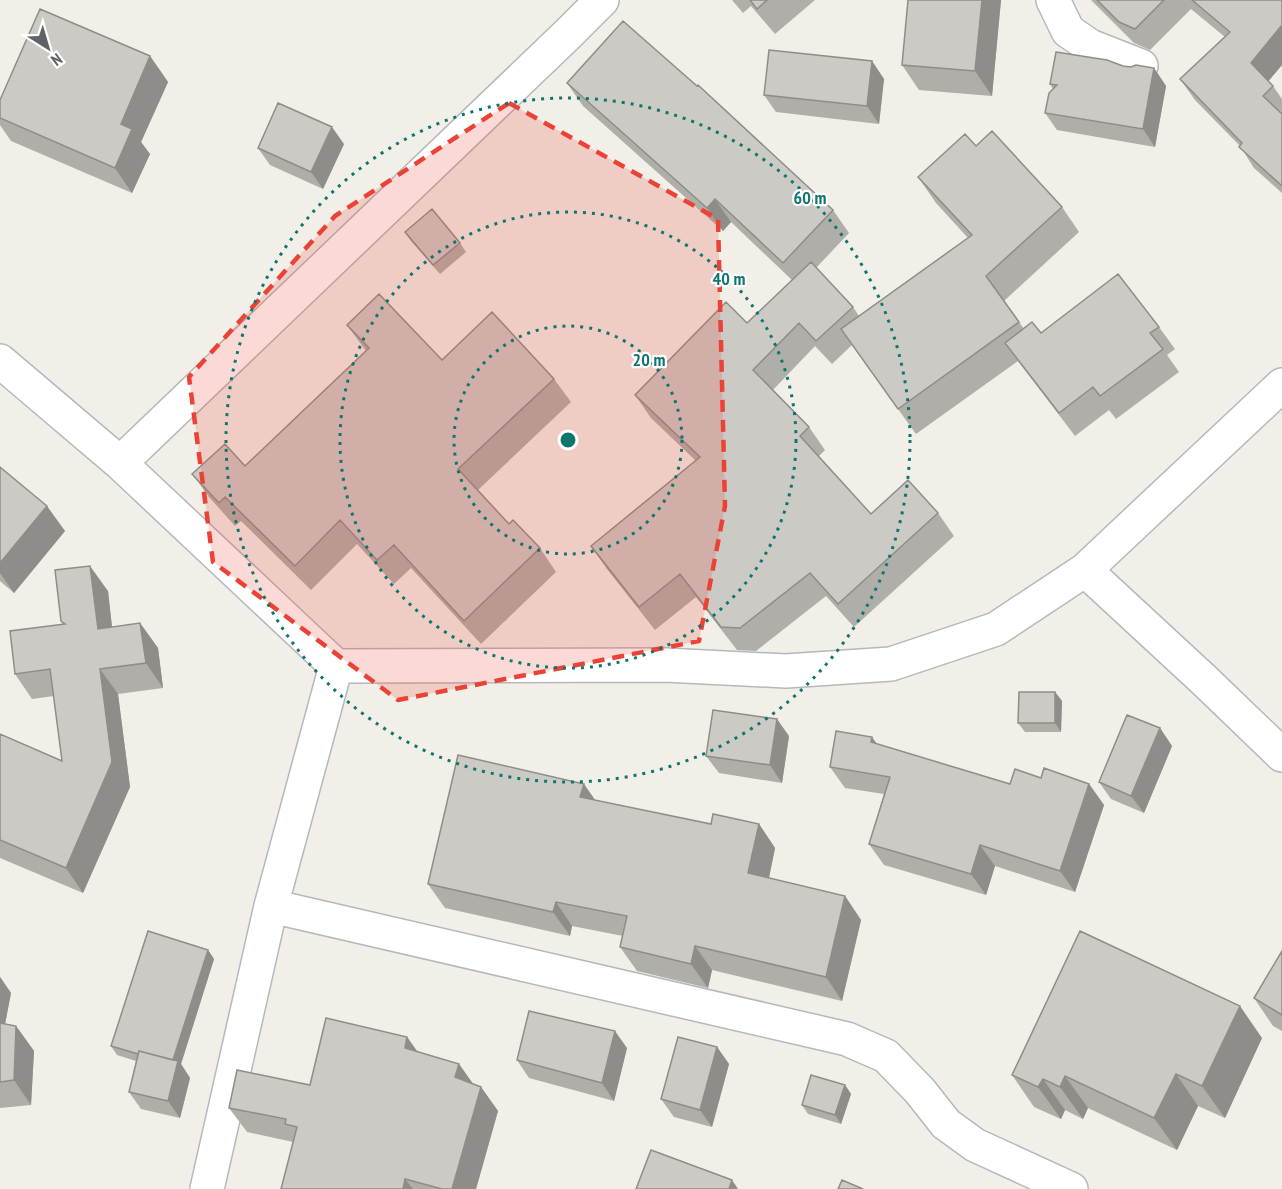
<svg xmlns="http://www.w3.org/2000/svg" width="1282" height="1189" viewBox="0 0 1282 1189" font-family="'PT Sans Narrow',sans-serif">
<rect width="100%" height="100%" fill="#f1efe8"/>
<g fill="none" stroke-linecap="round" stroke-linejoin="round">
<g stroke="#b5b8bc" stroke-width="36">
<path id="minor" d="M602,0L569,33L120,463L336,666L665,665L786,671L891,664L996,629L1085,570L1282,385
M1053,0L1068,31L1090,46L1141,66
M0,361L120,463
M1085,570L1204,680L1282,755
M271,906L847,1039L886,1056L920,1091L946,1124L975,1145L1071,1189
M207,1189L271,906L336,666"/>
</g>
<use href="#minor" stroke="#fff" stroke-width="33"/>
</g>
<path fill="#afaea9" d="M732,0H815L775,34L751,6L743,13Z
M1001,0L992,96L919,90L902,65Z
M1091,0H1282V65L1268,81L1273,86L1282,99V193L1254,168L1240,146L1195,100L1180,79L1225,37L1191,9L1150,50L1134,43Z
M150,56L168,82L141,142L150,154L132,193L11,141L0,125V100Z
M872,61L884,79L879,124L776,112L764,95Z
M1123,66L1154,68L1166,86L1155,147L1057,130L1045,113L1053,89L1050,84Z
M567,83L833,210L849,233L816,268L853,307L859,316L968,238L936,203L918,177L976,146L1062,207L1079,232L1004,301L1024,329L1041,333L1159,327L1175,349L1167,355L1179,372L1116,419L1109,410L1075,436L1018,361L916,434L852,345L832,364L815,346L773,390L809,427L825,450L819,456L871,514L938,513L954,536L854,627L826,596L756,651L737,650L696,597L655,630L607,569L591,546L696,461L651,418L635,395L747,323L792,280L731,222L723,231L583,106Z
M344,144L323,189L270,165L258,148Z
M405,232L460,243L466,252L440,274L411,241Z
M347,325L442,360L554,379L571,402L478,490L509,524L540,548L556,572L481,644L411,568L394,584L357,544L311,590L241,521L235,526L209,497L192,474L245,466L366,351Z
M0,467L65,531L14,593L0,581Z
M108,591L112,627L140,623L158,648L163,688L118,694L130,787L83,893L0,858V734L62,761L54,696L32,699L15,674L63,624L61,621Z
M1055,692L1062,701L1061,732H1025L1018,723Z
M1160,728L1172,746L1144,813L1111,799L1099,782Z
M789,736L782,783L719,773L706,756Z
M877,744L1010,784L1041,778L1089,784L1104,805L1075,892L995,866L986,895L884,865L869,844L884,794L845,788L830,767Z
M595,800L711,824H759L775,848L769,878L845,896L861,920L842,1001L712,970L708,988L637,971L620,947L623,936L572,926L570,936L445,908L428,884Z
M208,950L214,959L181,1064L190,1078L180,1118L141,1109L129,1092L136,1061L117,1055L111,1046Z
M1282,951V1031L1273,1026L1254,998Z
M0,977L11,993L5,1024L16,1026L34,1051L31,1105L0,1108Z
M407,1037L417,1052L459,1064L473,1084L481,1087L498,1111L476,1189H281L293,1142L247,1132L229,1108L310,1085Z
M1262,1038L1225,1118L1198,1106L1177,1150L1088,1108L1083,1119L1065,1110L1061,1119L1034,1107L1012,1075Z
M717,1047L729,1064L712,1127L674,1117L661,1099Z
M627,1048L614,1101L529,1078L517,1060Z
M845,1085L851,1094L841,1124L808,1114L802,1105Z"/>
<path fill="#8f8d8a" d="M982,0H1001L992,96L975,71Z
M1282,25V65L1266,84L1251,63Z
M150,56L168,82L141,142L150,154L132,193L115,168L121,124Z
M872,61L884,79L879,124L867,106Z
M1154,68L1166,86L1155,147L1143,129Z
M332,127L344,144L323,189L311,172Z
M715,199L731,222L723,231L707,208Z
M47,506L65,531L14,593L0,573V563Z
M90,566L108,591L115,654L98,629Z
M140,623L158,648L163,688L146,663Z
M100,669L118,694L130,787L83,893L66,868Z
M1055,692L1062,701L1061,732L1055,723Z
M777,719L789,736L782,783L770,765Z
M1160,728L1172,746L1144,813L1131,796Z
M872,737L887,758L871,742Z
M584,784L600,807L580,797Z
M1089,784L1104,805L1075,892L1060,871Z
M759,824L775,848L765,897L748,873Z
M980,845L995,866L986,895L971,874Z
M845,896L861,920L842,1001L826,977Z
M556,902L572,926L570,936L553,912Z
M695,946L712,970L708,988L691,964Z
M208,950L214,959L181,1064L190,1078L180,1118L168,1101L171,1065Z
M0,977L11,993L1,1045L0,1044Z
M1240,1006L1262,1038L1225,1118L1202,1086Z
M16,1026L34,1051L31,1105L14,1080Z
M615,1031L627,1048L614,1101L602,1083Z
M407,1037L425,1062L405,1048Z
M717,1047L729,1064L712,1127L700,1110Z
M459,1064L476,1088L455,1077Z
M1176,1074L1198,1106L1177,1150L1154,1118Z
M1065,1076L1088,1108L1083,1119L1060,1087Z
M1043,1079L1065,1110L1061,1119L1038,1087Z
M845,1085L851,1094L841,1124L835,1115Z
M481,1087L498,1111L476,1189H452Z
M405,1179L413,1189H403Z
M732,1180L738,1189H729Z"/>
<path fill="#cccac5" stroke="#8f8d8a" stroke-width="1.5" d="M750,0H767L757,9Z
M908,0H982L975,71L902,65Z
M1097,0H1164L1135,29L1119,22Z
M1192,0H1282V25L1251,63L1273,86L1263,96L1282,114V186L1239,147L1242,143L1180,79L1230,32Z
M40,9L150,56L121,124L132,129L115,168L0,118V100Z
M623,21L697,86L698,85L833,210L783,263L715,199L707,208L567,83Z
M769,50L872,61L867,106L764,95Z
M1056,52L1107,60L1123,66L1131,67L1136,65L1154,68L1143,129L1045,113L1049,93L1057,85L1050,84Z
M278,103L332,127L311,172L258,148Z
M992,131L1062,207L986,276L1019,322L898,409L841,329L972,235L918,177L965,134L976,146Z
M432,209L460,243L433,265L405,232Z
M811,262L853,307L816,341L799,323L753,370L809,427L800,436L871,514L908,480L938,513L838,604L810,573L740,628L721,627L680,574L639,607L591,546L700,457L635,395L726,302L747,323Z
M1118,274L1159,327L1150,333L1163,349L1100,396L1093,387L1059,413L1005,343L1032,322L1041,333Z
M379,294L442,360L492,312L554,379L458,469L509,524L513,520L540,548L464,621L394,545L377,560L340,520L295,566L225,497L219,503L192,474L225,444L245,466L369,348L347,325Z
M0,467L47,506L0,563Z
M90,566L98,629L140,623L146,663L100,669L112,762L66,868L0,840V734L62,761L50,669L15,674L10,631L65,624L61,621L55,570Z
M1019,692H1055V723H1018Z
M713,710L777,719L770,765L706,756Z
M1127,715L1160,728L1131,796L1099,782Z
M836,731L872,737L871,742L1010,784L1015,769L1041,778L1044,768L1089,784L1060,871L980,845L971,874L869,844L890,777L830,767Z
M458,755L584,784L580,797L711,824L713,814L759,824L748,873L845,896L826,977L695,946L691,964L620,947L627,916L556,902L553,912L428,884Z
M148,931L208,950L173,1060L139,1051L138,1054L111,1046Z
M1080,931L1240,1006L1202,1086L1176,1074L1154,1118L1065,1076L1060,1087L1043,1079L1038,1087L1012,1075Z
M1282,951V1015L1254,998Z
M529,1011L615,1031L602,1083L517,1060Z
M326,1018L407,1037L405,1048L459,1064L455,1077L481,1087L452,1189H442L405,1179L403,1189H281L297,1127L285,1124L286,1119L229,1108L237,1070L310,1085Z
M0,1023L16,1026L14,1080L0,1082Z
M678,1037L717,1047L700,1110L661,1099Z
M139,1051L178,1061L168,1101L129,1092Z
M811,1075L845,1085L835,1115L802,1105Z
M651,1150L732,1180L729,1189H636Z
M842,1180L863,1189H838Z"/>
<path fill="#ea4335" fill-opacity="0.2" stroke="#ea4335" stroke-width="4.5" stroke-dasharray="12 8" stroke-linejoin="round" d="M509,103L718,219L725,506L699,641L398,700L213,562L189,377L335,216Z"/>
<g fill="none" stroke="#0f766e" stroke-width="3" stroke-dasharray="3 6">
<circle cx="568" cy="440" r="114"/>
<circle cx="568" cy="440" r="228"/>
<circle cx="568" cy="440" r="342"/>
</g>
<circle cx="568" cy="440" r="9" fill="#0f766e" stroke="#fff" stroke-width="3"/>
<g font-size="18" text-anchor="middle" font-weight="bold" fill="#0f766e" stroke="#fff" stroke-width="4.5" stroke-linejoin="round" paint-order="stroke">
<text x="810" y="204">60 m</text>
<text x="729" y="285">40 m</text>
<text x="649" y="366">20 m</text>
</g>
<g transform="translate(48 48) rotate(143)" stroke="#ffffff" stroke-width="4.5" paint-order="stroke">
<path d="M0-4.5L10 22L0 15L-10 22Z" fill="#5f6368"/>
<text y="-9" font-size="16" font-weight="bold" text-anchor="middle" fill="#5f6368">N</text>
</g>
</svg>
